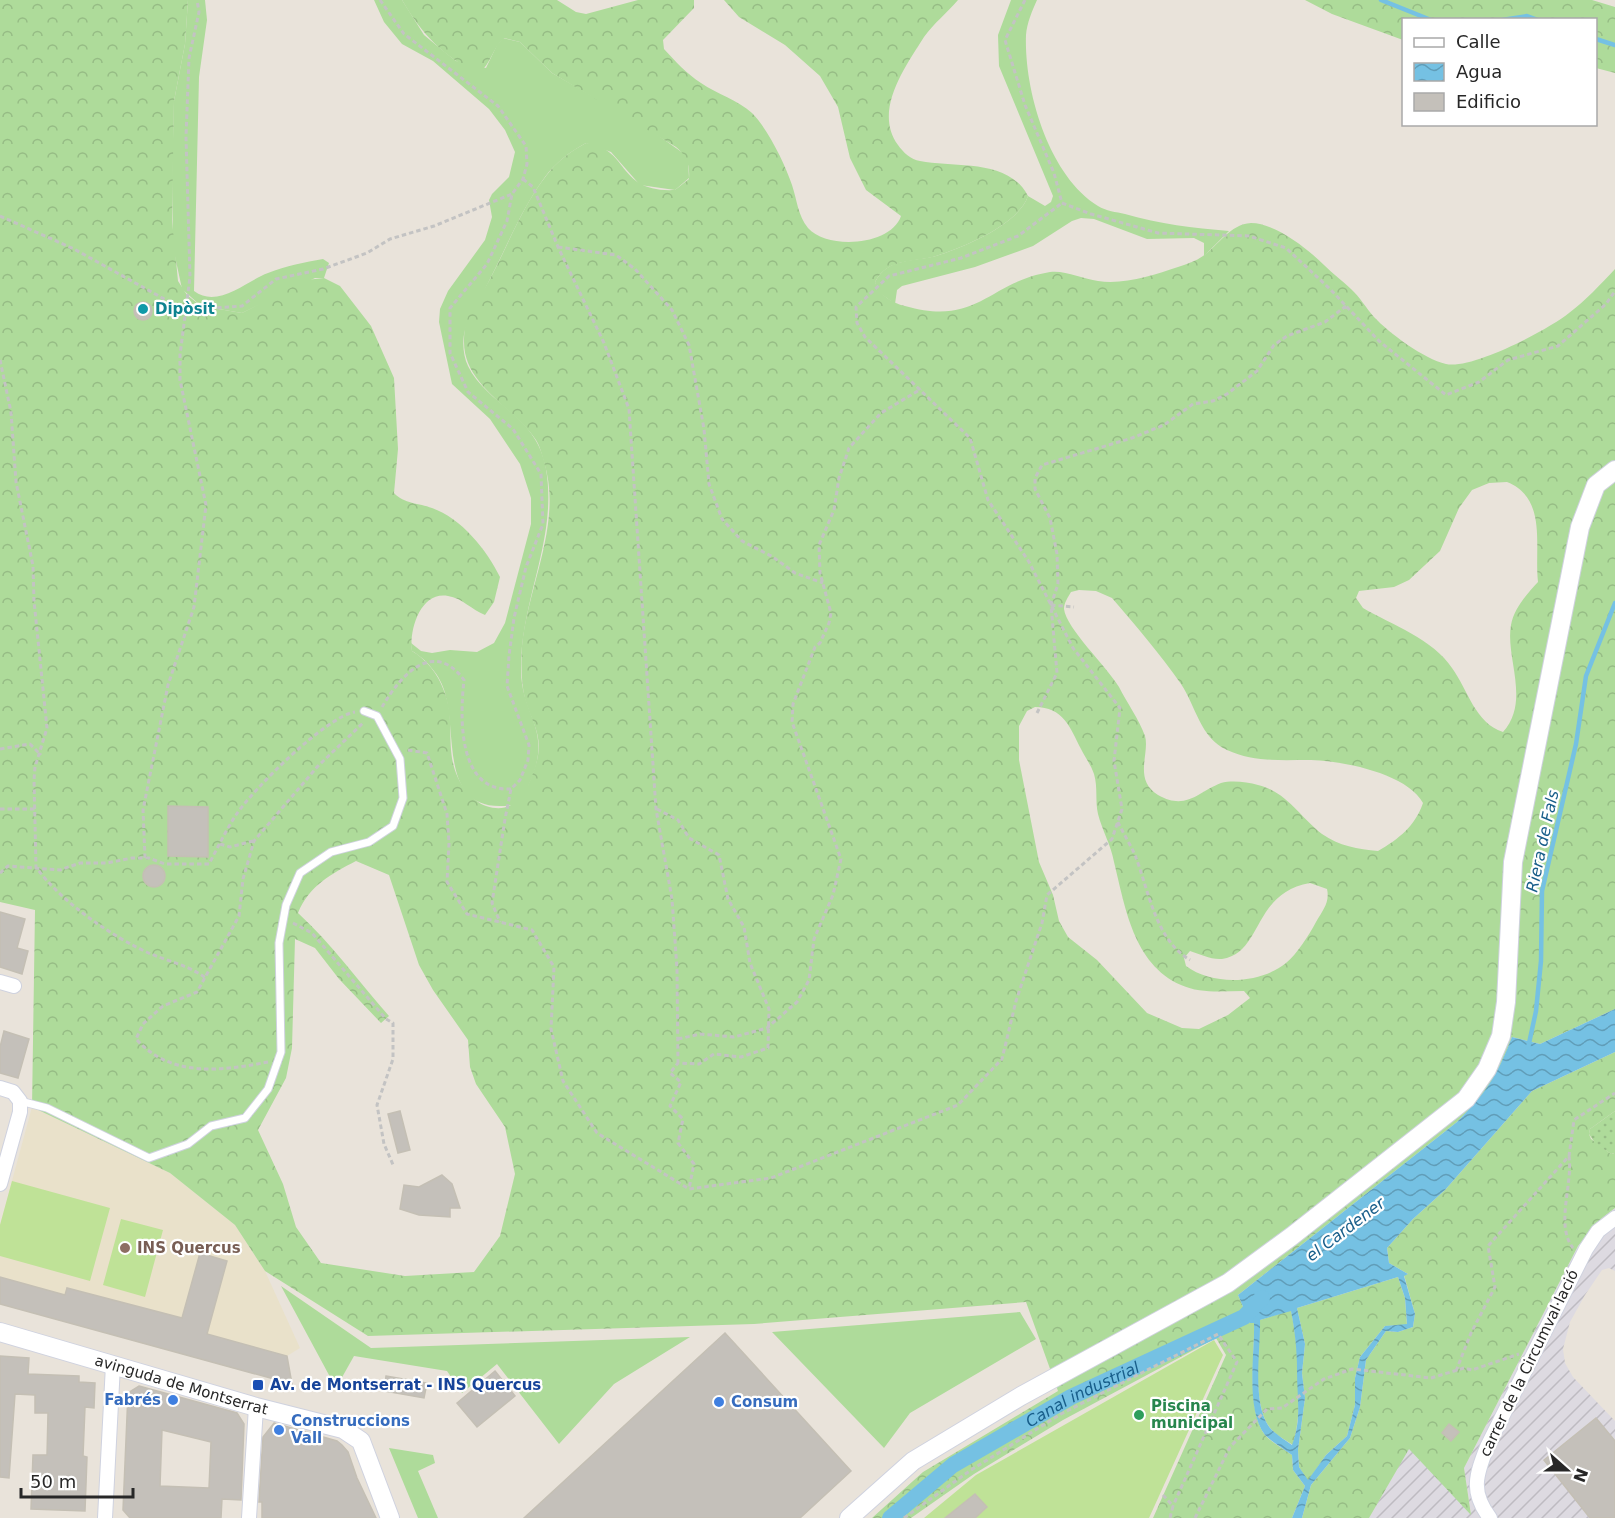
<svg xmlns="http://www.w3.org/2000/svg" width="1615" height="1518" viewBox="0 0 1615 1518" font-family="'DejaVu Sans',sans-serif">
<defs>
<pattern id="industrial-furrows" width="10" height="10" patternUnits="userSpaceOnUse" patternTransform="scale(1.5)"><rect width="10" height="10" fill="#dddae1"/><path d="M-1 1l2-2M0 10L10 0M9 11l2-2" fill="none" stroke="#bebbc1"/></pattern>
<pattern id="forest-crowns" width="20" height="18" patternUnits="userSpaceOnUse" patternTransform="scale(1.5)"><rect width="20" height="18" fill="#aedb9a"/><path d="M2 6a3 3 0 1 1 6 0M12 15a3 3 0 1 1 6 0" fill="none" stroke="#96bc85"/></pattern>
<pattern id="garden-dots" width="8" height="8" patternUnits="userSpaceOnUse" patternTransform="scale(1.5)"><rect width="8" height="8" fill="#aedb9a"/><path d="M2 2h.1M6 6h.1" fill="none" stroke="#96bc85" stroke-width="1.8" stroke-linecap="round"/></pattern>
<pattern id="water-waves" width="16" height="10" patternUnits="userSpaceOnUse" patternTransform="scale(1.5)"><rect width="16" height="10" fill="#75c1e3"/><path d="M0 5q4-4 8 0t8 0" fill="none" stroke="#609db8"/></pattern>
</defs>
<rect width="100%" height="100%" fill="#e9e3da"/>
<path fill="url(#industrial-furrows)" d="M1615,1208V1271L1609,1268L1602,1270L1585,1295L1570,1322L1563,1349L1565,1363L1573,1377L1615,1421V1518H1369L1409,1448L1471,1514L1464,1468L1578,1246L1602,1218Z"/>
<path fill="#e9e1ca" d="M32,1107L170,1173L235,1225L265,1271L300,1348L287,1356L292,1384L0,1304V1225Z"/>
<path fill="#aedb9a" d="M188,0H205L207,20L199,77L194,291C218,309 246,281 268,273C286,266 305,262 323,259L329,263L324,278H315L242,313L201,306L182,289L173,247L172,177L174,101L185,44Z
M374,0H402L424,35L436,45L456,61L486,68L497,45L503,38L520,42L552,73L646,127L683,153L688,160L689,178L675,190L640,185L611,152L586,143C571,151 555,163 545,177C522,208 508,244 491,277C482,296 471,310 465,330C462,341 463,356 468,366C487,405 537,415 546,469C558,539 520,600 521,671C522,717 552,729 531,780C526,791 523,799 513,805C438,816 458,737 445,693C441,676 426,659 412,651L411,643L421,651L432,653L450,650L477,652L494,643L505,623L531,524V498L520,464L490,419L452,384L439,322L440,309L448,291L485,240L492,217L489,200L492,194L509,177L515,152L505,130L489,109L433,61L402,44L384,22Z
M1011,0H1037C1032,11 1027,23 1026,35C1024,91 1049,176 1098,206C1106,211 1116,212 1125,214C1160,224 1193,228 1229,231L1204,256V243L1194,238L1147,239L1094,219L1081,218L1072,221L1033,246L975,267L902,286L897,290L895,304L877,291L875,282C888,257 914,262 936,256C964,247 1018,225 1028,196L1045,206L1051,202L1053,196L999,66L998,35Z
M281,1286L371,1348L690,1337L614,1384L559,1444L497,1364L462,1393L447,1371L354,1356L336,1388Z
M1020,1312L1036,1339L910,1413L884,1448L772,1332Z
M389,1448L433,1455L435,1463L418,1471L438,1518H418Z"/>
<path fill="url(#forest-crowns)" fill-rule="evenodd" d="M0,0H188L185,44L174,101L172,220L178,281L187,295L201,306L242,313L306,280L324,278L340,286L371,326L394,378L398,449L394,493C404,504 419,503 432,508C461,518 487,550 500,577L494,602L485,615C472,610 462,598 448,596C420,591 409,631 412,651C427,660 438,674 444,691C458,724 440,759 467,792C472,797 479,804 486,806C516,816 528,790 535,767C545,737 533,726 525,699C521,682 521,663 522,646C528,585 563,523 544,462C542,455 540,446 536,440C514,407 464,386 464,342C464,333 465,323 469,314C474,301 485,290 491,277C509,243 522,207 546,176C556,162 571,151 586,143C630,148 616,193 675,190L689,179C690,165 687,156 676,147L552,73L520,42L504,38C492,49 491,64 479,73C444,58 421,33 402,0H557L576,12L586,14L638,0H694V8L663,40L664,49C675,61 687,74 701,83C717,94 738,100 752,113C768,129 785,164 792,185C797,200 798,216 808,228C827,250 891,246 901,216L866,190L850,158L838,107L820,76L785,45L739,17L724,0H958C947,13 934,23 924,37C905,67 873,111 898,145C903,152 911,160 920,161C955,168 1008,158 1028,196C1018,225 964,247 936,256C914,263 888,257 875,282C879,295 892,303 905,306C978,327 988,282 1050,272C1065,270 1083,279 1098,281C1124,285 1154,275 1178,267C1187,264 1196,261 1203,256C1218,246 1230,224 1251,223C1275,223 1308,249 1324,265C1333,274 1343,281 1351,289C1360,297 1366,308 1374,317C1389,333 1424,359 1446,364C1471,370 1548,330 1569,313C1585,301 1601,284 1615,269V1009L1540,1044L1512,1037C1497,1078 1487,1092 1457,1122L1238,1295L1250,1323L1254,1322C1255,1352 1246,1410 1265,1435C1271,1442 1284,1449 1292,1455L1293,1470L1305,1486L1292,1518H1153L1226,1355L1216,1338L1063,1420L974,1474L911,1518H872L923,1472L1058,1391L1026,1302L754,1324L368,1336L265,1271L235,1225L170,1173L32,1107L35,910L0,902ZM1507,482C1548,498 1534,548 1538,582C1527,594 1514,608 1511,625C1505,657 1531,701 1503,732C1475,723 1468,690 1452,668C1433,639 1392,625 1363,608L1356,598L1359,591L1394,587L1409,580L1440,551L1459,508L1472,490L1489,483ZM1079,590L1096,591L1112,598C1136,626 1160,654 1181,684C1196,706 1200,738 1227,750C1253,762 1280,760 1307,760C1340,760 1407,773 1423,803C1415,826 1399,839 1378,851C1358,849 1339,846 1322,834C1300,817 1287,792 1258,785C1247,782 1232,780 1221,783C1198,792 1186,811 1158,795C1133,780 1150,753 1145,736C1139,719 1127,703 1119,687C1107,667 1066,628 1064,609C1064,603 1068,597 1071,592ZM1035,707C1063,707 1070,727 1081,749C1085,757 1091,765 1094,774C1098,787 1095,801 1098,814C1102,830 1111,845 1114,862C1125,906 1133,964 1181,985C1201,994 1223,991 1244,991L1250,998L1228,1015L1199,1029L1182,1028L1147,1013L1097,960L1068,937L1059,921L1053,895L1039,862L1019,760V726L1027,711ZM356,861L389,875L419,965L433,990L468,1040L470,1067L476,1084L505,1127L515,1174L500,1236L474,1272L405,1276L321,1263L296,1227L283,1184L258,1130L286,1078L292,1048L295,939L315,948L339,979L381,1023L389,1016C358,981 332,944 298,913C309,886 331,874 356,861ZM1310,883L1327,889C1330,902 1323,910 1316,922C1309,935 1297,954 1286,963C1260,984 1213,986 1186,966L1184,958L1190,951C1200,954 1211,960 1222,959C1263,953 1252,893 1310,883Z
M1305,0H1592L1615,7V73L1596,68V20H1404L1403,40L1332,14Z
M1615,1052V1111L1590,1129L1589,1134L1591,1139L1611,1154L1615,1153V1208L1602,1218L1578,1246L1464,1468L1471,1515L1409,1449L1369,1518H1302L1311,1485L1350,1438L1360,1407L1366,1360L1386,1331L1398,1332L1413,1327L1415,1314L1404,1275L1408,1274L1389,1263L1387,1248L1413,1219L1445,1190L1532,1091Z
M1398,1277L1405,1298L1407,1325L1385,1326L1360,1357L1355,1378V1405L1347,1436L1326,1455L1308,1481L1299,1467L1298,1450L1305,1398L1302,1373L1305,1344L1297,1308Z
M1291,1310C1299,1352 1304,1404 1293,1445C1287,1441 1279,1437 1273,1431C1251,1411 1259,1348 1260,1320Z"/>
<path fill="url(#garden-dots)" d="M1615,1111V1153L1611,1154L1595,1143L1589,1134L1590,1129Z"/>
<path fill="#bfe297" d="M12,1181L110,1208L90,1281L0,1256V1225Z
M121,1219L163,1230L145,1297L103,1285Z
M1214,1340L1223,1355L1149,1518H924L976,1475Z"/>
<path fill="url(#water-waves)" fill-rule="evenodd" d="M1615,1009V1052L1532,1091L1445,1190L1413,1219L1387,1248L1389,1263L1408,1274L1404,1276L1415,1314L1413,1327L1398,1332L1386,1331L1366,1360L1360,1407L1350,1438L1311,1485L1302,1518H1292L1305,1486L1293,1470L1292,1455C1284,1449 1272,1442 1265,1435C1245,1410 1255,1352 1254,1323H1250L1238,1295L1457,1122C1486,1093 1497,1076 1512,1037L1540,1044ZM1398,1277L1405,1298L1407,1324L1385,1326L1360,1357L1355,1378V1405L1347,1436L1326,1455L1308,1480L1299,1467L1298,1450L1305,1398L1302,1373L1305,1344L1297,1308ZM1291,1311C1295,1332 1297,1350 1297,1371C1297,1399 1302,1418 1292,1445C1286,1441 1279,1436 1273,1431C1250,1409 1261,1350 1260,1320Z"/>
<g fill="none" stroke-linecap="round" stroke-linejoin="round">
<path stroke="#75c1e3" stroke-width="4.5" d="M1381,0L1431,20
M1502,20L1527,16L1538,20
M1596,39L1615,45
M1528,1048L1536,1011L1541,961L1542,891L1576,744L1586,676L1615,603"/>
<path stroke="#75c1e3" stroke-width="16" id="s1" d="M890,1518L953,1465L1071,1397L1244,1317L1262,1298"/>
</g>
<path fill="#c4c0ba" stroke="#c4bfb4" stroke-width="1.5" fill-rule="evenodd" d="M134 311a9 9 0 1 1 18 0a9 9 0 1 1-18 0Z
M168,806L208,807V857L168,856Z
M143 876a11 11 0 1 1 22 0a11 11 0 1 1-22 0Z
M0,912L25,919L17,948L28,951L22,974L0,967Z
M4,1031L29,1039L18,1078L0,1073V1047Z
M400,1111L410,1150L398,1153L388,1114Z
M442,1175L452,1184L460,1208H450V1217L419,1215L400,1209L404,1185L419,1187Z
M200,1253L227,1261L207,1334L287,1356L292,1384L0,1304V1277L65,1295L67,1288L182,1318Z
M725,1333L851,1471L800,1518H524Z
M0,1356L29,1358L28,1374L79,1376V1382L95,1383L94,1408L85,1407L83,1456L87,1457L85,1511L31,1509L33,1455H47L48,1413H35V1395L15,1394L9,1478L0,1477Z
M495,1371L515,1396L477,1427L457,1403Z
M386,1376L427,1383L424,1398L384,1391Z
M139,1386L237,1413L244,1424L241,1500L222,1499L221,1518H130L123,1510L128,1393ZM162,1430L211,1442L209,1488L160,1486Z
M1596,1418L1615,1441V1518H1590L1544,1460Z
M274,1423L337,1441L342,1445L348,1452L357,1478L376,1518H262V1502H259L263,1437Z
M1449,1424L1459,1432L1451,1441L1442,1433Z
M975,1494L987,1507L975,1518H945Z"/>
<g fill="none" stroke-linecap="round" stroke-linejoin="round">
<g stroke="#cfd2df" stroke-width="9">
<path id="lane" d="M20,1101L47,1108L149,1158L188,1144L211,1126L245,1118L268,1089L281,1052L279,943L286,905L300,873L331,852L369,842L393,826L403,798L400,759L377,716L364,711"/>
</g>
<g stroke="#cfd2df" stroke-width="16">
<path id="street" d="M0,982L14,986
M0,1088L13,1092L20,1101V1112L0,1184
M105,1518L113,1365
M249,1518L256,1407
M1490,1518C1470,1492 1476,1475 1487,1447L1586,1249L1598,1231L1615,1218"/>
</g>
<g stroke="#cfd2df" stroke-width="20">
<g id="secondary">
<path id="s2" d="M0,1332L256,1407L343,1429L361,1441L390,1518"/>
<path d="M849,1518L913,1461L1021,1396L1228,1283L1292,1236L1466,1099L1487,1069L1501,1036L1506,1002L1513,862L1580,527L1596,485L1615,470"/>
</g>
</g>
<path stroke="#c3c3c3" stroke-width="3" stroke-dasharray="4.5 3" stroke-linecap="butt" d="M380,0L404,34L498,106L526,146L527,164L523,179L512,194L507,221L487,264L450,308V353L468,392L513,429L541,474L543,524L526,567L514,618L509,656L507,686L529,745L528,760L520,780L511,789L505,819L492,903L500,922
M1025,0L1005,40L1025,105L1054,173L1062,203
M523,179L533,187L558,247L604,343L629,409L656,809L672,899L677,969L678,1063
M1062,203L1091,214L1158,233L1249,236L1286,248L1330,289L1379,341L1446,395L1479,382L1508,360L1558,346L1606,304L1615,291
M0,216L74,249L184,310L242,306L276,279L323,269L367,253L390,239L434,226L512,194
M558,247L616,255L635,269L672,310L689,345L704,429L709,484L722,519L742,541L773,557L795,573L823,583
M0,360L11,412L16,482L33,566L34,601L47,728L35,767L34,780L36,867C60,901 112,937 151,954C173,963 185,964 206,978
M1051,605L1074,607
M382,707C400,676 433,638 464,680C460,716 457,792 511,789
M1037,713L1057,673L1051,605L1058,584L1057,554L1050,518L1035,489V478L1042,465L1132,438L1164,425L1193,404L1213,401L1227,394L1257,371L1274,345L1287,336L1325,322L1346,306
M0,749L30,744L41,755
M408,750L427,753L447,814L449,843L447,882L467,914L532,930L554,967L551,1029L563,1081L597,1133L689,1189L771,1178L958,1105L1002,1059L1016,1001L1042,923L1047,895L1112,839L1122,809L1114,761L1120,708L1073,648L1029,562L988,500L970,438L865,337L857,323L856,307L889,276L961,258L1018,236L1062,203
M0,809H36
M657,809L678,820L689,838L719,855L728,899L744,927L750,963L769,1009L768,1048L741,1057L714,1054L699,1064L678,1063L670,1073L681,1082L670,1106L683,1119L678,1143L694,1164L689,1189
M1118,822C1123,833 1130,844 1135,855C1149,891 1155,939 1190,960
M220,844L230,847L253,841
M145,858L143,810L168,685L194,607L206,505L180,380V355L190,277L186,137L189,58L199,12L197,0
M0,873L8,866L60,870L80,863H107L132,858H149L165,864H209C218,847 226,830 236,815C253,789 327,716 355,712
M293,923L312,933L386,1019L393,1023V1059L377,1105L384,1144L394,1167
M678,1039L700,1034L734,1037L767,1028L797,1002L809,980L814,939L833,895L841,859L792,722L793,704L815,647L820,643L829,623L831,613L820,573L819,545L834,510L839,478L849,448L881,413L921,389
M268,1062C221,1071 171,1078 136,1039L143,1024L163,1006L197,992L239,916L243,879L254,841L318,766L364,722
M1569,1156C1573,1185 1555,1225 1573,1248
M1456,1371L1471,1333L1495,1287L1488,1246L1569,1156L1574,1120L1615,1093
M1163,1495L1173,1506L1170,1518
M904,1518L971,1470L1061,1414L1218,1334L1237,1362L1173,1506
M1195,1518L1230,1447L1267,1409L1282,1408L1324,1379L1352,1369L1431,1378L1464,1368L1472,1370L1519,1354"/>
<use href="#lane" stroke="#fff" stroke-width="7"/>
<use href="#street" stroke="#fff" stroke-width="14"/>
<use href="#secondary" stroke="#fff" stroke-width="18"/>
</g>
<circle fill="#0f9aa8" stroke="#fff" stroke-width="2" cx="143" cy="309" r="6"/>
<circle fill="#8d6e63" stroke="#fff" stroke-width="2" cx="125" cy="1248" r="6"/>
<rect fill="#1a4fb4" stroke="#fff" stroke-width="2" x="252" y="1379" width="12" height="12" rx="3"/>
<g fill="#3f7fe0" stroke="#fff" stroke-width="2">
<circle cx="173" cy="1400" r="6"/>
<circle cx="719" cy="1402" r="6"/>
<circle cx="279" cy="1430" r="6"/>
</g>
<circle fill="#2e9e5b" stroke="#fff" stroke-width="2" cx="1139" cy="1415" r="6"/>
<g text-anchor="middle" stroke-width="4.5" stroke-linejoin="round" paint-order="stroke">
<g font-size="15" font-weight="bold" fill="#0d838f" stroke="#fff" text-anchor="start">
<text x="155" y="314">Dipòsit</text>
</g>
<g font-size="15" font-weight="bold" fill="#785e54" stroke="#fff" text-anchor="start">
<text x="137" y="1253">INS Quercus</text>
</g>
<g font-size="15" fill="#272727" stroke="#fff">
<text transform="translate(1529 1363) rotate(-64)" y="5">carrer de la Circumval·lació</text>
<text dy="5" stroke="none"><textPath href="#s2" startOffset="189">avinguda de Montserrat</textPath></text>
</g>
<g font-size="15" font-weight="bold" fill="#164399" stroke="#fff" text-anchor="start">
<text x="270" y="1390">Av. de Montserrat - INS Quercus</text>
</g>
<g font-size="15" font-weight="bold" fill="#366cbe" stroke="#fff" text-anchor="start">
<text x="161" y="1405" text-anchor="end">Fabrés</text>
<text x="731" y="1407">Consum</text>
<text x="291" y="1426">Construccions<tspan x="291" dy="17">Vall</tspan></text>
</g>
<g font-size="15" font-weight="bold" fill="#27864d" stroke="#fff" text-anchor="start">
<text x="1151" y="1411">Piscina<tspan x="1151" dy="17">municipal</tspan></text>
</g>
<g font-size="16" font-style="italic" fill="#185e8a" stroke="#fff">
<text transform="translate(1542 841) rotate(-78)" y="6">Riera de Fals</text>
<text transform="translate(1345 1229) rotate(-37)" y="6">el Cardener</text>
<text dy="6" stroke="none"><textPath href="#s1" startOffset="230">Canal industrial</textPath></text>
</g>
</g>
<rect x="1402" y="18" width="195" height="108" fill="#ffffff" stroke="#a9a9a9" stroke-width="1.5"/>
<rect x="1414" y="38" width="30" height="9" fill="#ffffff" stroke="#a9a9a9" stroke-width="1.5"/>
<text x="1456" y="48" font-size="18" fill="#272727">Calle</text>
<rect x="1414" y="63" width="30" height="18" fill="url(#water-waves)" stroke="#a9a9a9" stroke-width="1.5"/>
<text x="1456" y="78" font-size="18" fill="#272727">Agua</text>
<rect x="1414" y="93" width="30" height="18" fill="#c4c0ba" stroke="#a9a9a9" stroke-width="1.5"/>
<text x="1456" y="108" font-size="18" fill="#272727">Edificio</text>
<g transform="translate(1567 1470) rotate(111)" stroke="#ffffff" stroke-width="4.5" paint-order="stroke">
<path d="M0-4.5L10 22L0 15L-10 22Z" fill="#272727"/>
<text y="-9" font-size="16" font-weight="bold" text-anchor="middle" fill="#272727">N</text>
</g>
<path d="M21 1488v9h112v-9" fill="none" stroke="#272727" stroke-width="3"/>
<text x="30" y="1488" font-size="18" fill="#272727" stroke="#ffffff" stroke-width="4.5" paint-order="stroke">50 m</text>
</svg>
